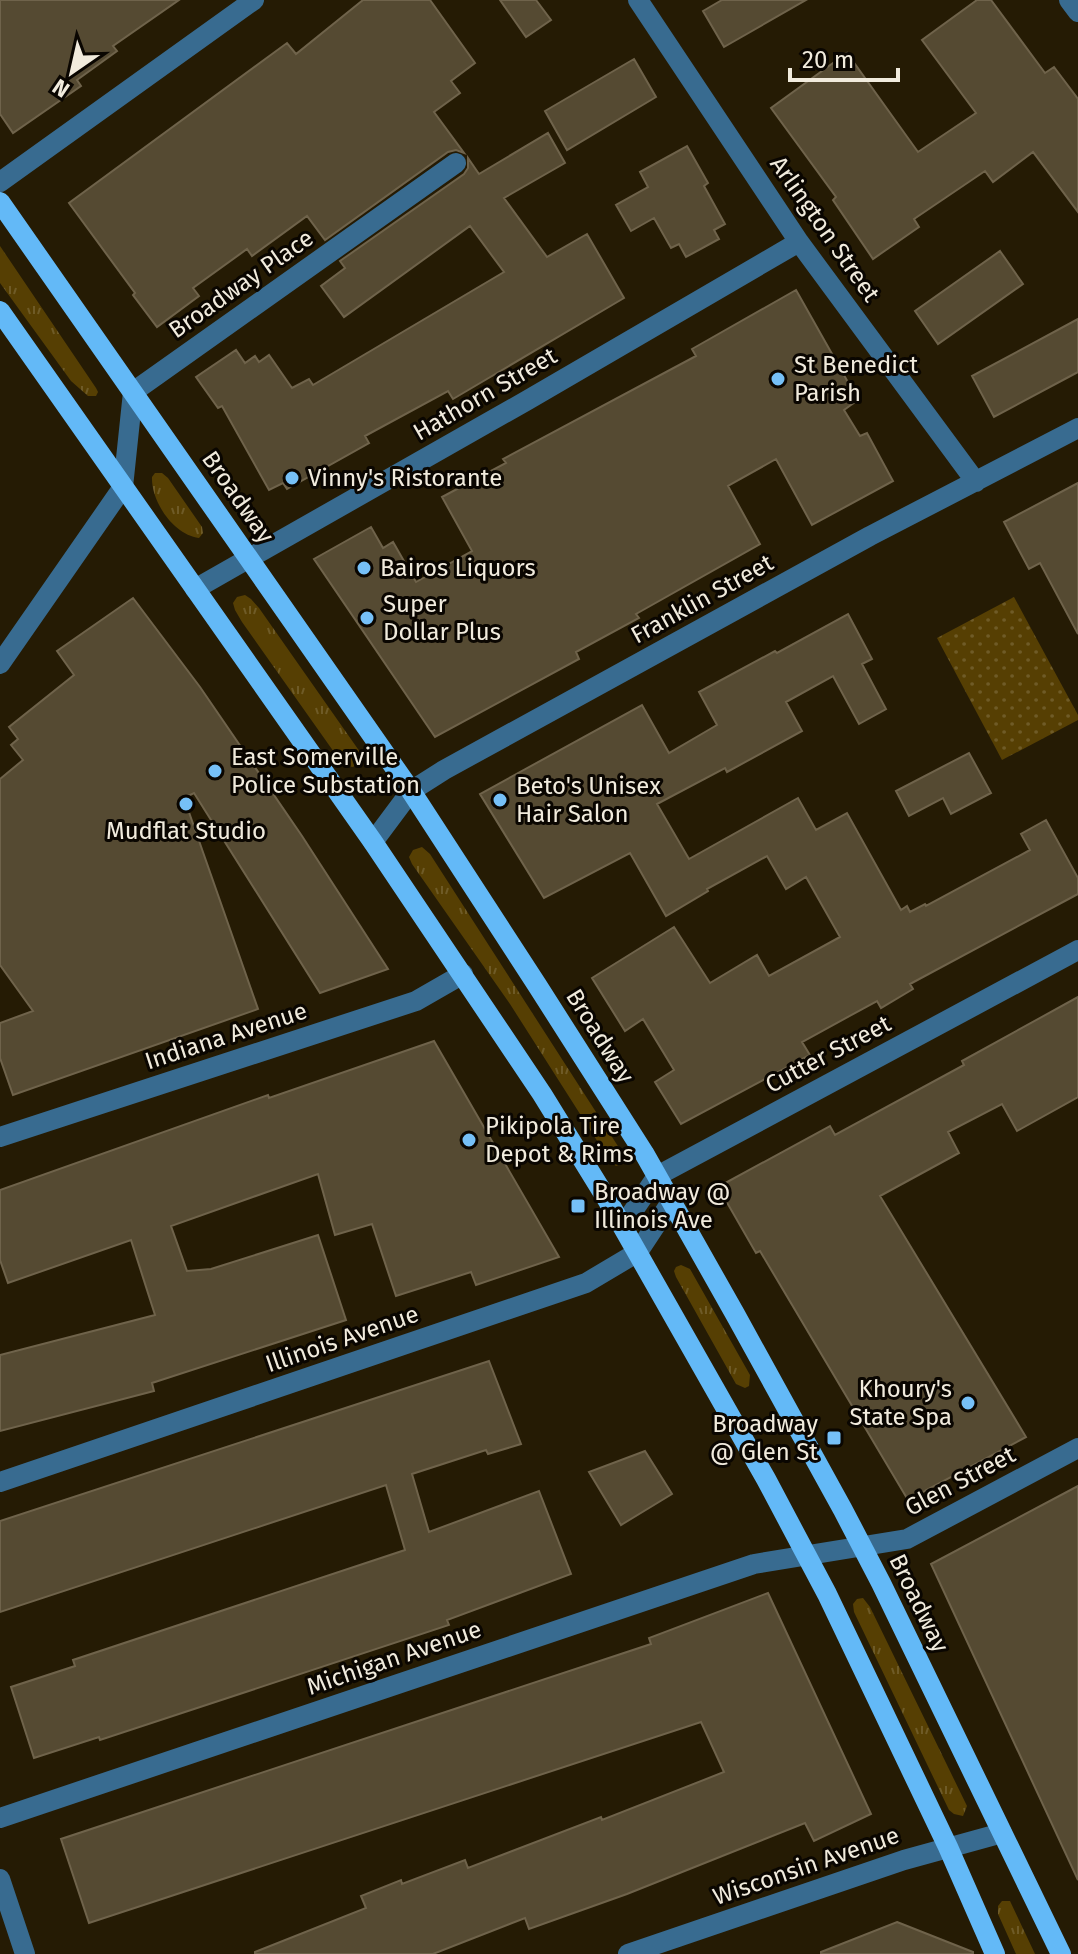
<svg xmlns="http://www.w3.org/2000/svg" width="1078" height="1954" viewBox="0 0 1078 1954" font-family="'Fira Sans',sans-serif">
<defs>
<pattern id="grass-tufts" width="24" height="20" patternUnits="userSpaceOnUse" patternTransform="scale(2)"><rect width="24" height="20" fill="#563f03"/><path d="M3 7l-1-3M5 7V3M7 7l1-3M15 17l-1-3M17 17v-4M19 17l1-3" fill="none" stroke="#6f5b27"/></pattern>
<pattern id="park-dots" width="8" height="8" patternUnits="userSpaceOnUse" patternTransform="scale(2)"><rect width="8" height="8" fill="#563f03"/><path d="M2 2h.1M6 6h.1" fill="none" stroke="#6f5b27" stroke-width="1.8" stroke-linecap="round"/></pattern>
</defs>
<rect width="100%" height="100%" fill="#251b04"/>
<path fill="url(#grass-tufts)" d="M0,246L96,388L98,392L96,396H88L71,381L0,283Z
M155,473H162L168,478L202,527L203,533L199,538C174,535 151,502 152,477Z
M245,595L251,599L259,608L360,752L359,762L353,767L346,766L341,762L242,622L235,610L233,603L237,597Z
M422,847L430,854L623,1154L621,1164L616,1166L610,1161L510,1004L412,864L409,857L413,850Z
M681,1265L690,1269L750,1375L749,1386L745,1388L736,1384L676,1277L674,1271L676,1267Z
M863,1598L870,1607L967,1806L963,1816L954,1814L949,1810L854,1612L853,1604L857,1599Z
M1002,1901H1010L1035,1954H1016L998,1914V1906Z"/>
<path fill="url(#park-dots)" d="M1014,597L1078,715V720L1002,760L937,638Z"/>
<path fill="#554a32" stroke="#6f634b" stroke-width="2" d="M0,0H179L113,46L117,51L77,80L81,86L13,133L0,114Z
M363,0H430L475,63L451,81L460,93L434,112L464,153L456,150L448,152L325,240L307,216L252,256L247,249L193,288L199,296L157,327L133,295L135,293L69,203L287,43L296,54Z
M500,0H536L551,20L526,37Z
M722,0H806L724,47L703,11Z
M977,0H991L1045,73L1054,67L1078,99V212L1033,152L993,182L985,171L914,219L919,227L873,259L833,200L836,197L771,108L847,53L918,152L976,113L922,40Z
M634,59L656,97L567,150L545,111Z
M548,133L565,163L504,198L547,257L587,234L624,298L453,399L448,391L365,436L369,443L287,489L283,483L269,490L222,406L218,408L196,377L236,350L245,363L255,356L259,362L269,355L292,388L309,379L313,385L504,272L470,226L344,317L321,286L345,268L340,261L464,174L468,168V158L479,174Z
M687,146L708,183L704,186L725,224L714,230L719,239L686,257L679,244L671,248L654,218L631,231L616,205L648,187L640,172Z
M1000,251L1023,284L938,344L915,311Z
M796,290L858,400L844,410L860,436L867,433L893,481L812,525L776,459L728,486L760,544L636,614L639,618L576,652L579,659L435,737L314,559L371,527L383,548L393,542L416,582L472,551L442,497L506,463L503,459L696,356L692,349Z
M1078,319V372L994,417L972,376Z
M1078,483V634L1040,563L1029,569L1004,522Z
M133,598L200,687L302,836L388,969L320,993L194,793L184,798L258,1009L13,1095L0,1058V1023L33,1011L0,965V779L23,760L11,745L18,739L9,727L74,675L57,651Z
M848,614L872,659L862,664L886,709L859,724L833,676L786,702L802,731L727,772L725,768L657,804L689,859L798,798L816,830L847,813L901,910L907,906L910,912L925,904L926,906L1030,850L1021,834L1046,820L1078,878V894L910,984L913,989L881,1008L877,1001L802,1042L810,1055L681,1124L655,1082L674,1070L643,1019L625,1031L592,978L674,927L710,983L757,955L769,976L840,937L806,877L786,889L767,856L707,889L708,891L666,916L630,853L544,898L480,794L642,705L669,753L717,725L699,692L775,651L777,653Z
M969,753L991,793L951,814L943,798L909,816L896,791Z
M1078,997V1097L1017,1131L1002,1104L948,1132L959,1153L880,1196L1026,1437L908,1500L760,1251L756,1253L718,1187L830,1126L835,1135L964,1065L962,1061Z
M434,1041L559,1257L476,1285L471,1272L396,1296L372,1224L335,1235L318,1174L171,1226L187,1271L211,1269L318,1235L346,1320L152,1383L154,1391L0,1431V1355L155,1315L131,1240L8,1283L0,1260V1190L268,1095L269,1098Z
M489,1361L521,1444L488,1454L486,1450L412,1474L429,1532L539,1491L571,1574L447,1620L449,1625L100,1740L99,1737L34,1758L11,1687L75,1666L73,1660L405,1550L386,1485L0,1612V1521Z
M645,1451L672,1494L621,1525L589,1472Z
M1078,1486V1880L931,1564Z
M768,1593L871,1814L814,1841L805,1823L627,1894L529,1929L525,1918L433,1954H255V1952L366,1908L361,1896L401,1880L402,1884L465,1860L468,1868L601,1817L602,1820L724,1772L701,1722L89,1923L61,1839L651,1644L649,1638Z
M897,1922L973,1952V1954H821V1952Z"/>
<g fill="none" stroke-linecap="round" stroke-linejoin="round">
<path stroke="#386b90" stroke-width="20" d="M638,0L799,242L976,482
M1069,0L1078,12
M0,182L254,0
M195,589L526,401L799,242
M0,664L123,487L133,392L456,163
M373,842L411,791L444,770L870,536L1078,428
M0,1137L416,1001L463,974
M623,1226L657,1176L1078,950
M0,1482L586,1283L638,1252L671,1202
M0,1818L754,1564L907,1539L1078,1448
M0,1879L25,1954
M628,1954L904,1860L1002,1833"/>
<path stroke="#63b9f7" stroke-width="20" d="M0,202L411,791L537,985L644,1153L735,1314L843,1510L881,1583L1061,1954
M0,311L373,842L542,1094L608,1201L766,1479L827,1594L948,1847L995,1954"/>
</g>
<g fill="#76c0f7" stroke="#0a0601" stroke-width="3">
<circle cx="778" cy="379" r="8"/>
<circle cx="292" cy="478" r="8"/>
<circle cx="364" cy="568" r="8"/>
<circle cx="367" cy="618" r="8"/>
<circle cx="215" cy="771" r="8"/>
<circle cx="500" cy="800" r="8"/>
<circle cx="186" cy="804" r="8"/>
<circle cx="469" cy="1140" r="8"/>
<rect x="570" y="1198" width="16" height="16" rx="4"/>
<circle cx="968" cy="1403" r="8"/>
<rect x="826" y="1430" width="16" height="16" rx="4"/>
</g>
<g text-anchor="middle" stroke-width="6" stroke-linejoin="round" paint-order="stroke">
<g font-size="24" fill="#f1ebdd" stroke="#0a0601">
<text transform="translate(825 229) rotate(55)" y="8">Arlington Street</text>
<text transform="translate(241 284) rotate(-35)" y="8">Broadway Place</text>
<text transform="translate(485 394) rotate(-30)" y="8">Hathorn Street</text>
<text transform="translate(238 497) rotate(55)" y="8">Broadway</text>
<text transform="translate(702 599) rotate(-29)" y="8">Franklin Street</text>
<text transform="translate(226 1036) rotate(-18)" y="8">Indiana Avenue</text>
<text transform="translate(600 1036) rotate(58)" y="8">Broadway</text>
<text transform="translate(828 1054) rotate(-28)" y="8">Cutter Street</text>
<text transform="translate(342 1339) rotate(-19)" y="8">Illinois Avenue</text>
<text transform="translate(960 1481) rotate(-28)" y="8">Glen Street</text>
<text transform="translate(919 1603) rotate(64)" y="8">Broadway</text>
<text transform="translate(394 1658) rotate(-19)" y="8">Michigan Avenue</text>
<text transform="translate(806 1866) rotate(-19)" y="8">Wisconsin Avenue</text>
</g>
<g font-size="24" fill="#f1ebdd" stroke="#0a0601" text-anchor="start">
<text x="794" y="373">St Benedict<tspan x="794" dy="28">Parish</tspan></text>
<text x="308" y="486">Vinny's Ristorante</text>
<text x="380" y="576">Bairos Liquors</text>
<text x="383" y="612">Super<tspan x="383" dy="28">Dollar Plus</tspan></text>
<text x="231" y="765">East Somerville<tspan x="231" dy="28">Police Substation</tspan></text>
<text x="516" y="794">Beto's Unisex<tspan x="516" dy="28">Hair Salon</tspan></text>
<text x="186" y="839" text-anchor="middle">Mudflat Studio</text>
<text x="485" y="1134">Pikipola Tire<tspan x="485" dy="28">Depot &amp; Rims</tspan></text>
<text x="594" y="1200">Broadway @<tspan x="594" dy="28">Illinois Ave</tspan></text>
<text x="952" y="1397" text-anchor="end">Khoury's<tspan x="952" dy="28">State Spa</tspan></text>
<text x="818" y="1432" text-anchor="end">Broadway<tspan x="818" dy="28">@ Glen St</tspan></text>
</g>
</g>
<g transform="translate(72 72) rotate(214)" stroke="#0a0601" stroke-width="6" paint-order="stroke">
<path d="M0-6L14 30L0 20L-14 30Z" fill="#f1ebdd"/>
<text y="-12" font-size="22" font-weight="bold" text-anchor="middle" fill="#f1ebdd">N</text>
</g>
<path d="M790 68v12h108v-12" fill="none" stroke="#f1ebdd" stroke-width="4"/>
<text x="802" y="68" font-size="24" fill="#f1ebdd" stroke="#0a0601" stroke-width="6" paint-order="stroke">20 m</text>
</svg>
